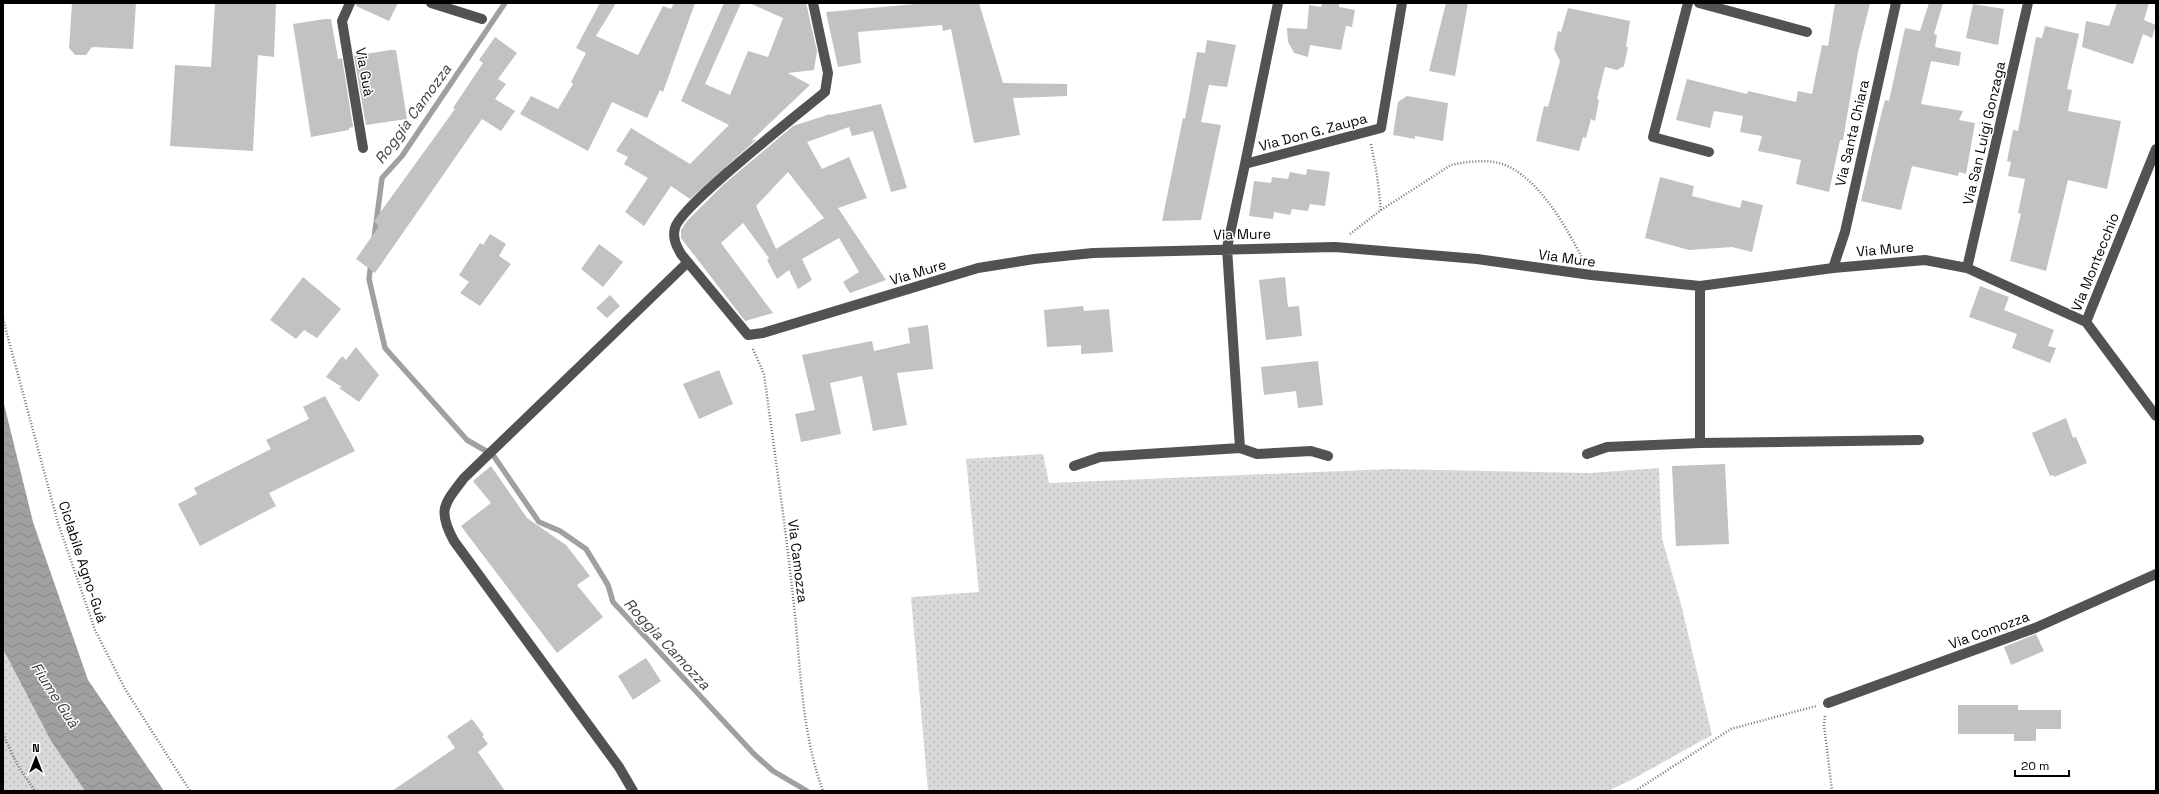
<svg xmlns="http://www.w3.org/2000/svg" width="2159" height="794" viewBox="0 0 2159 794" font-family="'Space Grotesk',sans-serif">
<defs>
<pattern id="grass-dots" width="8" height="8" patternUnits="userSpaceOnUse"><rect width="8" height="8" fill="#d9d9d9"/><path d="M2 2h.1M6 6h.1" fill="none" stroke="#b8b8b8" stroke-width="1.8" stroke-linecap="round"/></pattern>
<pattern id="water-waves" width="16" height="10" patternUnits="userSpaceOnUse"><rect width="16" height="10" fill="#a0a0a0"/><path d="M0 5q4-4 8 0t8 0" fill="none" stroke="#888"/></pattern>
</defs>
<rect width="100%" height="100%" fill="#fff"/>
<path fill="url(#grass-dots)" d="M1043,454L1049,483L1391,469L1590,473L1659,468L1662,539L1681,604L1712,735L1631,780L1608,791H928L911,597L979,592L966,459Z
M3,649L51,741L85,791H3Z"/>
<path fill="url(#water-waves)" d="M3,400L33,522L88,680L164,791H85L51,741L3,649Z"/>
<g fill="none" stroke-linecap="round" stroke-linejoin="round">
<path stroke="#a0a0a0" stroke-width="5.5" d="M374,239L382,178L402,156L505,3
M371,263L369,279L385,348L467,440L493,455L539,522L560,531L586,549L608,585L613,602L754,754L773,771L807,791"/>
</g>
<path fill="#c2c2c2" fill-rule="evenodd" d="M72,3H136L133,49L92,47L86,55H75L69,48Z
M215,3H276L274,57L258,55L253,151L170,146L175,65L211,67Z
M356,3H398L389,21L356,6Z
M600,3H616L596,36L638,55L663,6L671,9L674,3H695L663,92L660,90L647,118L612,102L588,151L520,114L531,96L558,109L573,84L571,82L586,53L576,48Z
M724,3H741L705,84L730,95L748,51L768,57L783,18L749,3H806L817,51L814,70L788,73L810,85L751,141L757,139L690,199L671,186L644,226L625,212L648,178L624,164L628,157L616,151L631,128L690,164L729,125L681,101Z
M927,3H979L1003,83L1067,84V96L1013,98L1020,135L974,143L951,29L943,31L942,25L858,32L861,63L838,67L826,12Z
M1322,3H1339V7L1355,10L1352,27L1346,26L1341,50L1310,45L1308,57L1294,53L1288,42L1287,28L1307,29L1309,5L1321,7Z
M1446,3H1468L1455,76L1429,71Z
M1835,3H1870L1858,52L1843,140H1840L1829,192L1796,184L1801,160L1758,151L1762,136L1740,132L1743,116L1714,111L1710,128L1676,120L1687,79L1747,94L1748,91L1796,102L1798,91L1812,94L1822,45L1828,46Z
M1929,3H1943L1934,34L1937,35L1935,47L1961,52L1959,66L1931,61L1921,104L1963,111L1959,120L1975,123L1966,174L1959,172L1958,176L1912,166L1901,210L1861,201L1882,111L1885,100L1889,101L1905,28L1920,31Z
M2117,3H2149L2144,20L2156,25L2152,38L2143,34L2133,64L2082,47L2086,21L2109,26Z
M1973,4L2004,9L1998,45L1966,38Z
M1568,8L1630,21L1626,47H1628L1624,66L1617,70L1605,67L1597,99L1599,100L1595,121L1591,119L1586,138L1583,137L1579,151L1536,141L1544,106L1548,107L1560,61L1554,49L1558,31L1561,32Z
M325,19H331L338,59L342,58L353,127L349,128V130L311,137L293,24Z
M2045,26L2079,34L2067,89L2072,90L2068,111L2121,121L2107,189L2068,180L2046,271L2010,261L2021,214L2018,213L2025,179L2008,176L2011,162L2007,161L2013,130L2018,131L2036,37L2042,38Z
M495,37L517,53L498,79L506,84L495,99L515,111L501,131L482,119L375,273L356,259L379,226L374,221L455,109L453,108L483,63L479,60Z
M1207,40L1236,45L1227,87L1209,85L1201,122L1221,125L1201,220L1162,221L1183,118L1185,119L1197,52L1205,53Z
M390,50H396L407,119L366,125L354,56Z
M1407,96L1448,103L1443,141L1415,136V139L1393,135L1398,102Z
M881,104L907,188L891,192L873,131L852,136L849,127L807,142L822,169L849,157L867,198L838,208L886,280L850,293L843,282L859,272L839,238L802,259L812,280L798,289L789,270L777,279L767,260L769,258L743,223L721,243L773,313L745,321L681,238V230L687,221L723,185L793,126L830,114V115ZM788,172L824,218L776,249L756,206Z
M1307,169L1330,172L1325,206L1310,204L1308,211L1292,209L1290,215L1274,212L1273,219L1249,216L1254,181L1271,183L1272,177L1288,179L1290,172L1306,175Z
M1660,177L1694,186L1692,196L1740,208L1742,200L1763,205L1752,252L1732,247L1689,250L1645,238Z
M490,234L506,244L499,256L511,264L480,306L460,293L469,282L459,275L480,243L483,245Z
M599,244L623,262L603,287L581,269Z
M303,277L341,309L317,338L304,330L296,339L270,320Z
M1285,277L1288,307L1299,306L1302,336L1266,340L1259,280Z
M1980,286L2009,297L2004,310L2054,330L2048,346L2056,348L2050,363L2012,348L2017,334L1969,317Z
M610,295L620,306L607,318L596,308Z
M1083,306L1084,311L1109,309L1113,352L1081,354V345L1047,347L1044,310Z
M928,325L933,369L897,373L907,425L873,431L862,376L830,383L841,434L801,442L795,414L815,410L802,355L872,341L874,351L910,343L908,328Z
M356,347L379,375L359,402L339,388L342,387L326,377L342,356L346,360Z
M1318,361L1323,405L1298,408L1296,391L1264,395L1261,367Z
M719,370L733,404L699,419L683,384Z
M325,396L355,451L269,493L276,506L200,546L178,504L197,494L194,488L271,449L266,440L309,419L303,407Z
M2066,418L2073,438L2076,437L2087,463L2054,477L2053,475L2050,476L2032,433Z
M1725,464L1729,544L1676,546L1672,466Z
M491,466L527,518L566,545L590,576L577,585L603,617L557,653L461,526L491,503L473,481Z
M2036,634L2044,651L2011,665L2004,647Z
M646,658L661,681L633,700L618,676Z
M1958,705H2018V710H2061V729H2036V741H2014V734H1958Z
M472,719L484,735L482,736L488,744L478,752L505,791H392L455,748L447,736Z"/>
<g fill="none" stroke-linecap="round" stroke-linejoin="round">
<path stroke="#747474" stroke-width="2.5" stroke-dasharray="1 2" stroke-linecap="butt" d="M1371,144L1377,175L1381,210
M1350,234L1381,210L1451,165C1465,162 1480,160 1494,162C1534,168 1567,228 1583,260
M3,319L58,523L95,630L125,689L190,791
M753,349L764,374C774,448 785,522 793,597C801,663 800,728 823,791
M1825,716L1824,725L1832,791
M3,734L17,764L35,791
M1635,791L1731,729L1816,706"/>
<path stroke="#525252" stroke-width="10" d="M350,3L342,21L363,148
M431,3L482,19
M813,3L828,73L825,92C801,112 680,206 675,228C672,238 677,247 681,254L748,335L763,333L978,268L1034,259L1093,253L1335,247L1477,259L1591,275L1700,286L1833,268L1925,260L1967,268L2086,322
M1278,3L1245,164L1381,128L1402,3
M1688,3L1653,137L1709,152
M1699,3L1807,32
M2156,149L2086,322L2156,416
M1833,268L1845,232L1896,3
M1967,268L2028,3
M1700,443L1919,440
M1240,448L1257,454L1311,451L1328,456
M1587,454L1607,447L1700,443V286
M1074,466L1100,457L1240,448L1227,248L1245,164
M1828,703L2035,628L2156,574
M633,791L619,767L454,541C437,510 444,504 464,478L687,263"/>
</g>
<g text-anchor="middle" stroke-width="3" stroke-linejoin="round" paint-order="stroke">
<g font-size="14" fill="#000" stroke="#fff">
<text transform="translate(365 72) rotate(80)" y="5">Via Guà</text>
<text transform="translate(1313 132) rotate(-15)" y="5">Via Don G. Zaupa</text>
<text transform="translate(1852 133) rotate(-77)" y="5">Via Santa Chiara</text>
<text transform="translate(1984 133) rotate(-77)" y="5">Via San Luigi Gonzaga</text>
<text transform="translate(1242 234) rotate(-1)" y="5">Via Mure</text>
<text transform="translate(1885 249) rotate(-5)" y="5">Via Mure</text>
<text transform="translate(1567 258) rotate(8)" y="5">Via Mure</text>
<text transform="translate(2095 262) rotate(-68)" y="5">Via Montecchio</text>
<text transform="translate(918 272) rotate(-17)" y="5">Via Mure</text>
<text transform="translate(798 561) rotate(83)" y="5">Via Camozza</text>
<text transform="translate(83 562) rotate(72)" y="5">Ciclabile Agno-Guà</text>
<text transform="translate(1989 630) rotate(-20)" y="5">Via Comozza</text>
</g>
<g font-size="15" font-style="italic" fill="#414141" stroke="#fff">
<text transform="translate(413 114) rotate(-54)" y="5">Roggia Camozza</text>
<text transform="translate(667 644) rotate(47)" y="5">Roggia Camozza</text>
<text transform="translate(55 695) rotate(57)" y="5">Fiume Guà</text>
</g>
</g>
<rect width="2159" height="794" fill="none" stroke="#000000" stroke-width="8"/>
<g transform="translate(36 758)" stroke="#ffffff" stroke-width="3" paint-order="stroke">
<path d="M0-3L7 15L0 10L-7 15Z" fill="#000000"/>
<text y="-6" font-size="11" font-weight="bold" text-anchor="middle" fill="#000000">N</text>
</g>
<path d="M2015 770v6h54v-6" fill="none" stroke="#000000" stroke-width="2"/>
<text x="2021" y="770" font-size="12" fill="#000000" stroke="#ffffff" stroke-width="3" paint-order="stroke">20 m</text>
</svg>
